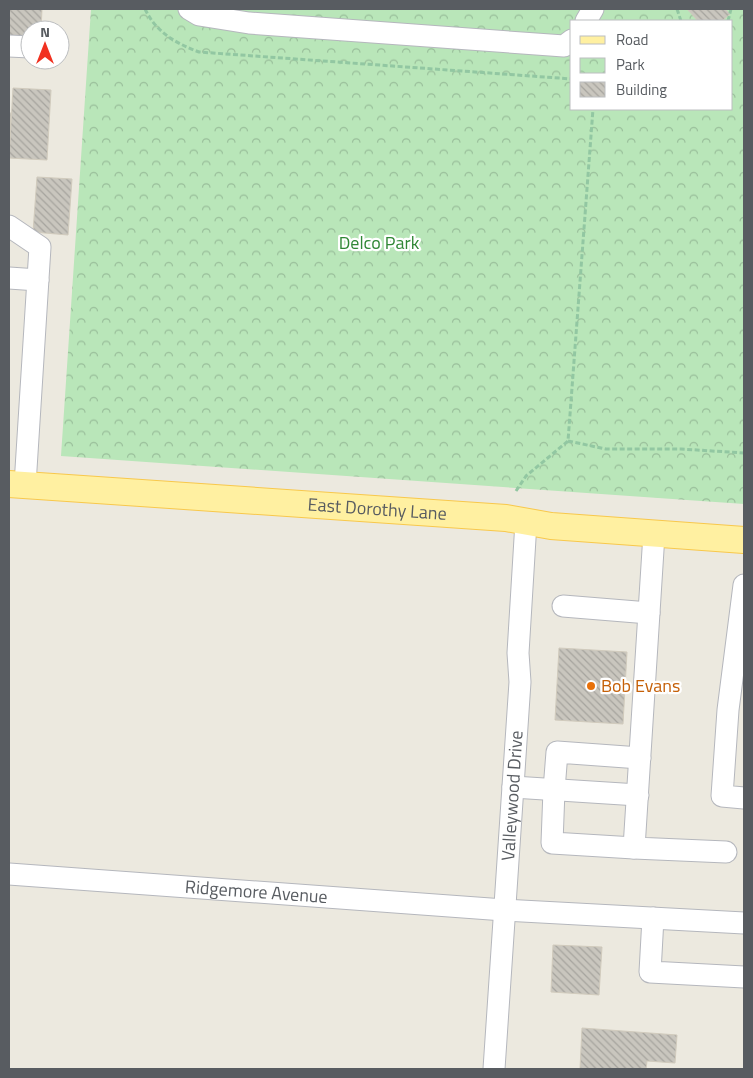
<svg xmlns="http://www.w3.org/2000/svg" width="753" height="1078" viewBox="0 0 753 1078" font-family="'Titillium Web',sans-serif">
<defs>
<pattern id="park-crowns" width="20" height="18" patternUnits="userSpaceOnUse" patternTransform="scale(1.25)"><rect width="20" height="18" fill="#b9e6b9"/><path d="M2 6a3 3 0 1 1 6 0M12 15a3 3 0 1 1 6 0" fill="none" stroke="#99be9a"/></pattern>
<pattern id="building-back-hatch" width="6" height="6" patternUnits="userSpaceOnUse" patternTransform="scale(1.25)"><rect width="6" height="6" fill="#c9c6be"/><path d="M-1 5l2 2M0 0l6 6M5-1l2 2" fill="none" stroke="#a6a49e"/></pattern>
</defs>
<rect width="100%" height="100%" fill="#ece9df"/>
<path fill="url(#park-crowns)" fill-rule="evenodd" d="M91,9H744V504L61,456ZM572,21H732V109H572Z"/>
<path fill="url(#building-back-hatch)" stroke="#d1cbbd" d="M9,9H42L41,30H30V42L9,40Z
M687,9H725L730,14L722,21H698Z
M13,88L51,90L47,160L9,158Z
M9,113H11L9,153Z
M37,177L72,179L68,235L33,232Z
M559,648L627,652L623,724L555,720Z
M553,945L602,947L599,995L551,992Z
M582,1028L677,1035L675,1063L647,1061L646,1069H580Z"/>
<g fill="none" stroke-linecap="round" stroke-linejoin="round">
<g stroke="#b5b7bd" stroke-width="23">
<g id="minor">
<path d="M189,9L199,15L249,23L564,46L572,40"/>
<path d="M586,21L593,9"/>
<path d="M9,46L30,47"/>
<path d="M9,226L40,247L25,485"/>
<path d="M9,278L38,280"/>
<path d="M654,534L634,848L726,852"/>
<path d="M744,585L728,710L722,796L744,798"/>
<path d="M563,606L649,613"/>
<path d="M513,787L638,795"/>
<path d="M634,848L552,843L554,790L557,752L640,758"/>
<path id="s1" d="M9,874L504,910L744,923"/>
<path d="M653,918L650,972L744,977"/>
<path id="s2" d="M494,1069L520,682L518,653L526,522"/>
</g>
</g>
<g stroke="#f8c84c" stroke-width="28">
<g id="major">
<path id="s3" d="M9,484L506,518L551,526L744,540"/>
</g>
</g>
<path stroke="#92c7a2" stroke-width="3" stroke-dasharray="5 2.5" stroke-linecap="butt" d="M145,9C156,32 175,43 199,52L572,79
M677,9L681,21
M728,21L731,9
M568,441L606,449H681L744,453
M516,491L526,476L568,441L593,109"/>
<use href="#minor" stroke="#fff" stroke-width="21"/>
<use href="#major" stroke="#fff0a1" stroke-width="26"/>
</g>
<circle fill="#e8710a" stroke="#fff" stroke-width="2" cx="591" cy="686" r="5"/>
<g text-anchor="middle" stroke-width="4.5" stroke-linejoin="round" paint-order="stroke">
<g font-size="18" fill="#308735" stroke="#fff">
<text x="379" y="249">Delco Park</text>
</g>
<g font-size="18" fill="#585c61" stroke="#fff">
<text dy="6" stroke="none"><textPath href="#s3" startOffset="369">East Dorothy Lane</textPath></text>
<text dy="6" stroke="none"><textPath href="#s2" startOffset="274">Valleywood Drive</textPath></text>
<text dy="6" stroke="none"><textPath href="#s1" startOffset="248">Ridgemore Avenue</textPath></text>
</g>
<g font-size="18" fill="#c56008" stroke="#fff" text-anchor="start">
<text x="601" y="692">Bob Evans</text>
</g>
</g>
<rect width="753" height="1078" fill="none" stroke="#585c61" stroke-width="20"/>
<rect x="570" y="20" width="162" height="90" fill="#ffffff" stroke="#bcbec0"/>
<rect x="580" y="36" width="25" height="8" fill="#fff0a1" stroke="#bcbec0"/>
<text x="616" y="45" font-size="15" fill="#585c61">Road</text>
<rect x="580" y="58" width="25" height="15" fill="url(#park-crowns)" stroke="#bcbec0"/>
<text x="616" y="70" font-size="15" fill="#585c61">Park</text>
<rect x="580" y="82" width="25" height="15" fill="url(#building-back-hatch)" stroke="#bcbec0"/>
<text x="616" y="95" font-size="15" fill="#585c61">Building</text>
<g transform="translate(45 45)"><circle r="24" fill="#ffffff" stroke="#bcbec0"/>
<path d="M0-4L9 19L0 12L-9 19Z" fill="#f13120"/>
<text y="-8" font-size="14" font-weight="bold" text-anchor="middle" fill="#585c61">N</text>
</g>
</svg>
